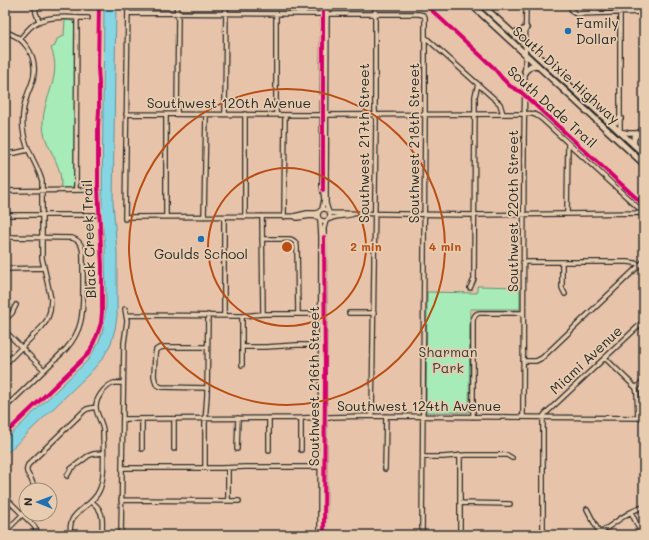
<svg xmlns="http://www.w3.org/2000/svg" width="649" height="540" viewBox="0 0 649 540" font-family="Mali,sans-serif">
<rect width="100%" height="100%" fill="#e7c3aa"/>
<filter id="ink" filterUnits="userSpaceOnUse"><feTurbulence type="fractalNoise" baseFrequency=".025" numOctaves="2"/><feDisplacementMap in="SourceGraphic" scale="8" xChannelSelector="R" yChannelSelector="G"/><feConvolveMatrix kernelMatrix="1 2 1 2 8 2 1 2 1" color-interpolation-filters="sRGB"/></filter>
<g filter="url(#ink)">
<path fill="#a7ecb8" stroke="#698c72" d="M65,20C69,20 73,20 75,25L74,169C74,174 76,185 71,188C68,189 64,189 61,189C61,184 61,178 60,173C56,156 43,142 43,124C43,96 63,77 51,48L55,46L57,39L64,36Z
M477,286L520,287V309H470L469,412H426L427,292L477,293Z"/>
<path fill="#86d5e3" stroke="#629199" d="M104,5H116L113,202L117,252V316L115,329L111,343L103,358L90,373L5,455V440L88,360L98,344L102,333L104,323L106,306L105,246L101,210L102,208Z"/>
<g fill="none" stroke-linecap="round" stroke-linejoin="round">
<g stroke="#2b2b2b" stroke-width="6">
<path id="minor" d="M35,5L36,13L39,21
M176,5L178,18L177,114
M327,5L326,190V203L328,210
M571,5C571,9 571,12 576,14L644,12
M620,5V131L628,133H644
M128,13L320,14H419L423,15L425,17V114L422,535
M5,32C23,36 36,54 34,73C34,81 29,89 27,96C23,107 22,118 23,129C25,150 37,163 42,181V258L51,299L50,311L47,320L42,327L5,364
M425,37L500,104L503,114
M20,39C24,34 28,29 33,25C48,14 70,18 88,18
M126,114L319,115L524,114C532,112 537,115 543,120L644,213
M225,114L226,5
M276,115V14
M5,153H15L28,150
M76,190L77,18
M5,191L86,190
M318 215a6 6 0 1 1 12 0a6 6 0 1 1-12 0Z
M322,209L324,199L322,185L323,5
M330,213L474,215L644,213
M567,214L568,143
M5,215H95
M166,216V114
M262,216L263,314
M294,216L307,213H316L319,212
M125,217L294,216L297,218L311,216L318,217
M204,217L206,114
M245,217V114
M284,217L285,115
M125,219L128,5
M330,219C337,215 345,217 353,214
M5,237L72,238C82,241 83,249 83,258C83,269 83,280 83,292C83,315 82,331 66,349L5,408
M262,239H290C294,240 296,242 297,246L298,314
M523,262H628L635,263L640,265
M562,262V288L565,294
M5,269L44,268
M470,288L474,279L475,96L478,84
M349,313H374
M127,315L242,316L263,314H321
M224,316V217
M242,316V347H266L297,345H320
M5,320L12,313L16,305
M5,331L44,370
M605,358L636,388L637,394L638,418
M523,361H536L542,358L644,261
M242,365V347
M207,388L161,387L156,384L154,376L155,355L156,350L159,348L164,347H207
M636,388L644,380
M372,416L376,121L375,110V5
M473,417V320C474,316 476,313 480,313H523
M523,417L524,138L526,5
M543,417L545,414L644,321
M301,418V450
M123,419L301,418L330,417L372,416L644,418
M142,449V419
M174,449V419
M237,449L238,418
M269,450V418
M423,457H443L466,455H507L512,458
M122,468H222L245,467H322
M205,468V423L207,395L208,315
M385,469L386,416
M67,476L71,469L88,456L93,454L103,453
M34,490C34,486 33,483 31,479C28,474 25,472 28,465L84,411L87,409L96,407
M5,497L34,526L39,535
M121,500L239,501
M228,501V468
M92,502C105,512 102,520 102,535
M460,503L510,504
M587,509L600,534
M631,512L642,535
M5,532L26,511
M70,535C70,530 70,524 72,520C77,509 93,505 99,491C106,478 103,445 103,430C102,422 97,416 96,408C95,399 105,386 114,383C117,383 120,383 123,383
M121,535L124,343L127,321L125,309
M320,535L321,236L320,220
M324,535L325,372L324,228L326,221
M460,535V455
M543,535V417
M595,535C612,527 626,511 644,507"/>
</g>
<g stroke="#2b2b2b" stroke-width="8">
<path id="highway" d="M472,5L644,164
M482,5L644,154
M513,34L521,32L526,28
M525,71L531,66L537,65
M610,122H616L620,118
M634,145C633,139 634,136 639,133"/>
</g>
<use href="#minor" stroke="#e8ccaf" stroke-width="3.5"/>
<use href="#highway" stroke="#e8ccaf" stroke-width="5"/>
<g stroke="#e8ccaf" stroke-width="6">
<path id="cycleway" d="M426,5L493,67L502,78L510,86L521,92L644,205
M323,190V5
M324,237L325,372L324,535
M5,434L89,353L97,335L101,323L102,312V265L98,188V127L99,110V82L98,68L99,5"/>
</g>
<use href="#cycleway" stroke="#d6006c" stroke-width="4"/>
</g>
</g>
<g fill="none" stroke="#b94e14" stroke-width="2">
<circle cx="287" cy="247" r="79"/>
<circle cx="287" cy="247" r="158"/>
</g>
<g fill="#1f6fb2" stroke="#e8ccaf" stroke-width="1.5">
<circle cx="568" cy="31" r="4"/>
<circle cx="201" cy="239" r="4"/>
</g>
<g text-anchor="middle" stroke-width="3.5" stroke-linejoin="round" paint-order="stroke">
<g font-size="14" fill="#2b2b2b" stroke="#e8ccaf" text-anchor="start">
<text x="576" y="28">Family<tspan x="576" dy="16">Dollar</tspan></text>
<text x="201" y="259" text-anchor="middle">Goulds School</text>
</g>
<g font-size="14" fill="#2b2b2b" stroke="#e8ccaf">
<text transform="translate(566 75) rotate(42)" y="5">South Dixie Highway</text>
<text x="229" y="108">Southwest 120th Avenue</text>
<text transform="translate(552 107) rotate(42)" y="5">South Dade Trail</text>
<text transform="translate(364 143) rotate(-90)" y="5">Southwest 217th Street</text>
<text transform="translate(414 143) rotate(-90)" y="5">Southwest 218th Street</text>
<text transform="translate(513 211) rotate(-90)" y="5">Southwest 220th Street</text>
<text transform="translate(89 239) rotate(-92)" y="5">Black Creek Trail</text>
<text transform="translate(586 360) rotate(-43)" y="5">Miami Avenue</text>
<text transform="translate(314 386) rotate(-90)" y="5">Southwest 216th Street</text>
<text x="419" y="411">Southwest 124th Avenue</text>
</g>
<g font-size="14" fill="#373e39" stroke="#e8ccaf">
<text x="448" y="357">Sharman<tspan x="448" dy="16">Park</tspan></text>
</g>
</g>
<circle cx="287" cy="247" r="6" fill="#b94e14" stroke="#e8ccaf" stroke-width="2"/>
<g font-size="12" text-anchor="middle" font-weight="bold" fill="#b94e14" stroke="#e8ccaf" stroke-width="3.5" stroke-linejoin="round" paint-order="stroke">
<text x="366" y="251">2 min</text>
<text x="445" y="251">4 min</text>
</g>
<rect width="649" height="540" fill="none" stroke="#e8ccaf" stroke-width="20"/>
<rect x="10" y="10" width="629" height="520" fill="none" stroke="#2b2b2b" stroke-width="1.5" filter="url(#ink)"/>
<g transform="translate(38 502) rotate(271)"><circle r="19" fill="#e8ccaf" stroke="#9c8c7a"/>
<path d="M0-3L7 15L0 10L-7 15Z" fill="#1f6fb2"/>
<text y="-6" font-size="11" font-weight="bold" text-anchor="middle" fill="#2b2b2b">N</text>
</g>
</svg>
